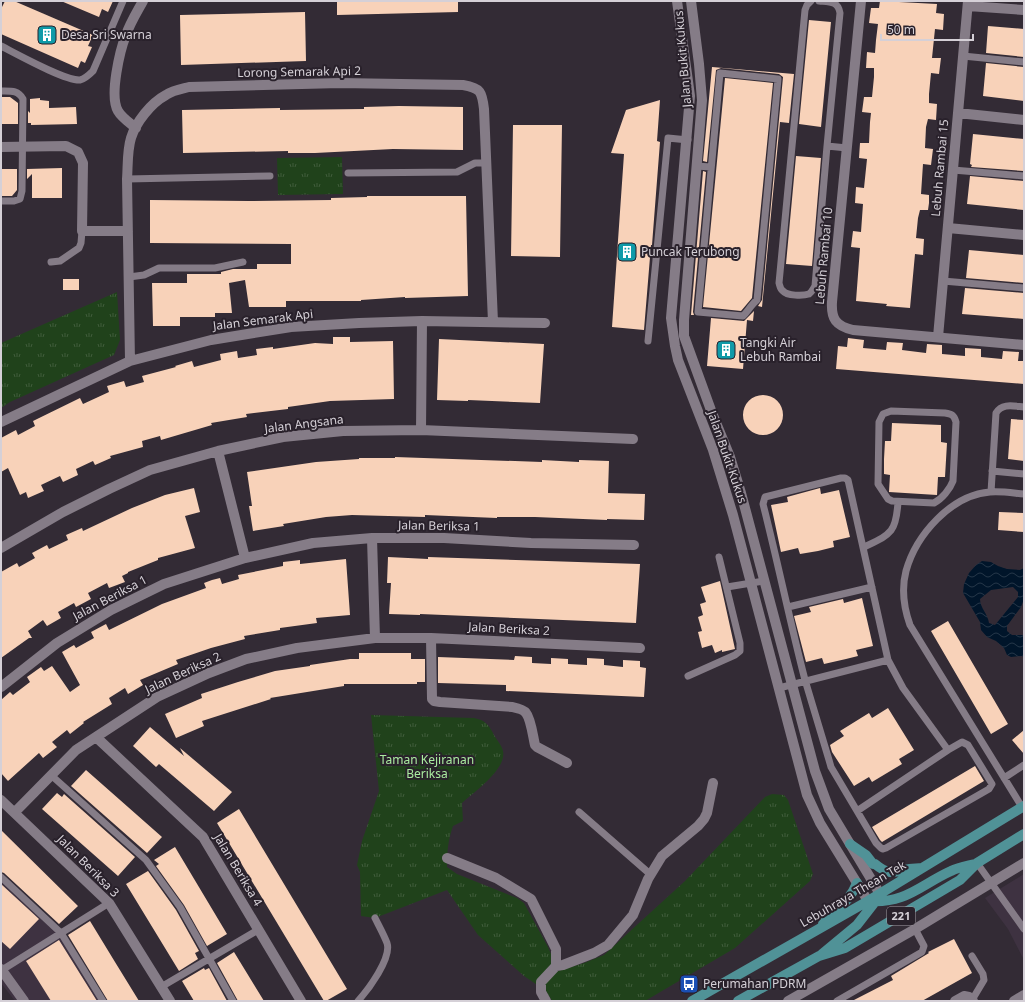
<svg xmlns="http://www.w3.org/2000/svg" width="1025" height="1002" viewBox="0 0 1025 1002" font-family="'Noto Sans',sans-serif">
<defs>
<pattern id="park-tufts" width="24" height="20" patternUnits="userSpaceOnUse"><rect width="24" height="20" fill="#20421b"/><path d="M3 7l-1-3M5 7V3M7 7l1-3M15 17l-1-3M17 17v-4M19 17l1-3" fill="none" stroke="#405c3b"/></pattern>
<pattern id="water-waves" width="16" height="10" patternUnits="userSpaceOnUse"><rect width="16" height="10" fill="#00152a"/><path d="M0 5q4-4 8 0t8 0" fill="none" stroke="#243648"/></pattern>
</defs>
<rect width="100%" height="100%" fill="#332b35"/>
<path fill="#3e3241" d="M1024,874V960L1008,929L985,898Z
M1,875L62,933L103,1001H15L1,983Z"/>
<path fill="url(#park-tufts)" d="M342,157L343,194L278,195L277,158Z
M117,292L120,340L114,355L10,402L1,408V343Z
M371,715L474,718C485,720 489,725 494,735C497,740 502,746 503,751C507,769 474,792 462,803L463,821L453,826C448,840 447,852 447,867L457,874L517,898L524,903L548,947L558,971L584,963L604,955L685,881L765,797L772,794L784,795L788,800L813,874L810,881L735,948L645,1001H552L546,991L524,976L478,935L447,890L375,918L361,916L360,872L357,865L362,841L379,791Z"/>
<path fill="url(#water-waves)" fill-rule="evenodd" d="M982,561L991,562L998,566L1007,569L1020,570L1024,568V599L1021,607L1007,626V631L1012,635H1024V658L1022,656L1011,657L1007,655L1004,648L996,641L987,637L981,630L980,622L963,593L964,584L969,573L976,565ZM1013,587L1018,592V597L995,625L989,623C988,614 980,608 980,599L991,590Z"/>
<path fill="#f8d2b9" d="M5,1H14L93,35L88,46L92,47L85,63L81,61L78,68L1,34V9Z
M61,1H113L108,12L102,9L99,17Z
M337,1H458V12L337,15Z
M880,1L937,4L936,13L944,14L943,30L935,29L932,58H941L939,74L931,73L929,94V103L937,104L936,120L928,119L926,127L925,148L933,149L931,165L923,164L921,194L929,195V203L928,210H920L918,218L916,238L924,239L923,255L915,254L910,308L886,306L887,304L856,301L860,248L851,247L853,231L861,232L863,204L855,203L856,187L864,188L867,159L859,158L860,143H869L870,122L871,113L862,112L864,97H872L874,77V68H866L867,52L875,53L876,40L878,24L869,23L871,8H879Z
M305,12L306,61L181,65L180,15Z
M809,20L831,22L821,127L799,124Z
M988,26L1024,29V57L986,53Z
M986,63L1024,67V101L983,96Z
M712,67L794,74L789,123L780,122L762,307L758,306L762,300L783,77L779,74L721,68L716,70L707,162L703,161Z
M725,78L773,83L752,298L741,311L703,307Z
M1,97H10L18,103V124H1Z
M40,98V100L49,101V108L76,107L77,124L31,125V123H28V111L30,113V99Z
M660,100L657,141L660,142L652,245H651L644,330L612,327L624,154L611,153L626,110Z
M399,106L463,107V150L393,149L315,153H288V151L183,153L182,110L280,108V110L364,109V107Z
M513,125H562L560,257L511,256Z
M973,134L1024,139V171L971,167L972,165L970,164Z
M796,156L821,158L812,266L786,264Z
M62,168V198H32V174L27,179V169Z
M1,169H17V190L12,196H1Z
M703,171L706,172L693,312L694,315H691Z
M970,176L1024,181V210L967,204Z
M367,196H466L468,296L405,298V297L361,300V301H286V307H249L245,280L229,283L232,313H215V317H180V326H153L152,283H187V274H221V272L233,269H257V264H291V244L150,243V200L248,201L331,200V198L367,197Z
M969,250L1024,255V283L966,278Z
M63,279H79V290H63Z
M965,288L1024,293V319L962,314Z
M754,311L753,321L747,320L743,369L707,366L711,318L744,321Z
M333,337H350V342L393,341L394,399L330,401L288,407V409L246,414L247,417L211,423L212,425L161,440L160,436L142,441L143,447L110,456L111,458L95,465L93,461L76,469L78,475L63,482L60,476L41,485L44,491L28,498L26,492L20,495L8,468L1,472V438L16,430L18,435L35,426L33,421L80,398L83,404L109,392L107,386L124,381L126,387L144,382L142,376L176,367L175,366L192,361L194,367L221,360L220,354L237,351L238,358L257,355L256,349L273,347V349L315,343L333,344Z
M848,338L864,340L863,348L886,350L887,342L903,343L902,350L926,353L927,344L942,345V354L965,356V348L981,349V357L1002,359L1003,351L1019,352L1018,361H1024V384L836,369L838,346L847,347Z
M439,339L544,344L540,403L468,400V401L437,400Z
M743 415a20 20 0 1 1 40 0a20 20 0 1 1-40 0Z
M1011,419L1024,420V461L1008,459Z
M892,423L941,425V442L947,443L945,477H938L937,495L889,492L890,475L884,474V459L885,441H891Z
M395,457L542,462V460L579,462V460L609,461L608,493L645,494L644,520L607,519V520L535,517H497V518L425,515V517L352,515L326,517L283,524L284,526L253,531L249,506H252L247,472L316,462L359,459V458H395Z
M194,488L200,512L185,516L195,548L158,558V560L128,572V573L122,576L125,582L109,588L107,583L88,593L91,599L76,607L74,603L58,612L61,618L47,626L43,620L28,631L32,638H29L1,658V572L17,563L19,567L35,558L32,553L47,545L49,549L68,540L66,535L82,528L83,531L132,508L165,495Z
M820,488L821,494L839,490L850,537L833,541L834,547L818,551L800,554L798,548L781,552L771,505L788,502L787,497Z
M999,512L1024,513V532L998,530Z
M388,557L428,559V557L640,564L636,623L420,614V615L389,614L391,583H387Z
M346,559L350,615L316,618L317,623L280,628V630L244,636L245,639L211,648L176,660L178,664L140,680L143,685L128,694L125,688L109,698L112,704L83,722L84,723L70,734L67,730L52,742L57,747L43,758L39,753L8,781L1,773V700L10,692L13,695L30,682L27,677L41,667L44,671L52,666L70,692L80,685L62,652L74,645L76,648L94,638L91,632L106,624L109,630L162,604L206,588L204,583L212,580L220,578L222,584L239,579L238,575L283,566V562L300,560V564Z
M720,581L735,649L722,652V650L715,653L712,645L702,648L698,632L702,631L698,617L703,615L700,604L706,602L701,587Z
M862,598L873,646L856,650L858,656L846,659L824,664L822,658L806,662L794,616L811,612L809,607L843,599L844,603Z
M948,621L1008,724L991,734L931,631Z
M359,653H411V659H425V682H417V684H344V686L270,698L271,699L202,721L204,726L176,738L165,714L202,698L201,694L238,682L275,671L310,666V665L350,659H359Z
M515,656L532,657V663L551,664V658L568,659V664L587,665V658L604,659V665L623,667V660L640,661V667L646,668L644,697L506,691V685L438,683V657L514,660Z
M888,708L914,750L899,759L902,764L872,782L869,777L854,786L832,752L830,745L844,736L840,731L869,713L872,718Z
M150,727L184,756L180,748L232,792L214,811L159,764L156,767L133,746Z
M1024,730V754L1012,740Z
M975,766L984,781L882,842L880,840L872,827Z
M86,770L162,837L147,853L71,786Z
M57,793L62,797L64,794L135,857L118,876L42,809Z
M239,809L347,989L326,1001H324L217,823Z
M1,830L78,906L59,924L4,873L1,872Z
M175,847L227,934L207,946L184,905L156,866L159,864L154,860Z
M148,871L176,910L199,951L195,953L198,959L179,971L126,884Z
M1,884L39,919L10,949L1,941Z
M90,921L115,962L139,1001H108L68,935Z
M954,939L972,973L922,1001H852L893,980L891,976L924,956L929,953L928,952Z
M59,940L97,1001H51L26,961Z
M234,952L245,970L264,1001H238L217,963Z
M204,968L205,970L209,968L227,1001H194L182,981Z"/>
<g fill="none" stroke-linecap="round" stroke-linejoin="round">
<path stroke="#857c87" stroke-width="7" d="M811,1L807,5L805,10L779,283C780,286 780,289 783,291C787,296 803,296 809,294C812,292 813,289 815,286L827,146
M819,1C830,2 838,1 840,13L827,146L847,148
M1,46C17,54 65,81 80,80C85,79 89,75 93,71L123,1
M963,56L1024,62
M720,73L778,79L757,300C751,305 748,311 743,316L698,312Z
M1,91C11,91 18,90 23,99L22,191L20,199L14,201H1
M696,166L711,167
M953,170L1024,176
M348,173L457,172L475,163H486
M127,179L270,176
M51,262L60,261L79,248L81,243L82,231
M129,277L144,275L159,268H215L243,262
M943,281L1024,288
M648,341L668,138L688,140
M891,411L945,413C952,414 954,415 956,422L953,481C950,489 942,499 934,503L892,501L888,499L878,484L879,422L883,414Z
M992,471L1024,474
M991,492L996,413C1002,403 1013,406 1024,407
M864,547C891,534 896,533 898,502
M727,587L764,581
M788,607L872,587
M688,676L735,655L740,651V643L719,557
M779,688L888,660
M52,776L146,860L180,907L233,1001
M1004,778L1024,765
M1022,807L910,625C904,608 901,590 906,571C916,535 951,495 990,492C1001,491 1013,493 1024,494
M857,811L948,750L962,742L968,745L992,784L989,789L886,848L883,849L881,848L876,843L831,767L829,760C821,733 813,707 805,680C790,622 778,563 763,504L765,497L841,478H845L848,480L888,660L903,688L948,750
M579,812L650,874
M977,863L1024,929
M1,877L61,933L103,1001
M2,970L109,903
M161,987L258,930
M972,1000L984,980L983,974L972,956
M358,1001C368,990 392,958 387,943C384,935 379,926 375,918
M837,1001L922,952L924,946L915,929"/>
<path stroke="#857c87" stroke-width="10" d="M677,1L690,96L671,318L675,346L678,360L713,450L733,515L807,795L820,823L868,901
M691,1L699,64L702,100L684,320V336L712,413L730,457L741,493L815,771L829,809L880,894
M861,1L832,302C831,319 836,326 853,330L1024,345
M968,6L1024,10
M958,113L1024,120
M136,128C130,123 122,118 118,111C109,96 120,50 126,35C130,23 137,12 143,1
M1,147L66,146L78,152L83,163L82,231H128
M948,228L1024,235
M938,337L968,1
M130,361L127,179C128,166 127,151 131,138C136,122 151,103 166,95C173,90 181,89 189,87L340,83L463,85C481,88 482,92 484,109L493,322
M1,422L130,361L211,340L291,327L359,323L422,321L545,323
M421,430L422,321
M218,451L245,558
M372,538L375,638
M1,548L63,512L109,489L150,470L218,451L283,437L343,431L421,430L633,439
M431,638L432,699L434,701L440,702L512,707C517,708 523,709 526,713C531,719 533,737 535,745L537,747L567,763
M1,687L57,643L111,610L164,584L245,558L313,543L372,538H444L531,543L634,545
M96,737L203,837L301,1001
M1,800L109,903L170,1001
M15,812L76,750L157,697L209,673L246,659L297,648L375,638H431L640,648
M447,858L496,878L531,899L556,949V966
M1,969L24,1001
M546,1001L541,992V982L556,966L563,965L594,953L608,945L633,915L648,879L662,856L698,826L704,819L707,813L713,783
M788,1001L915,929L1024,863
M955,1001L964,996L969,997L973,1001
M1014,1001L1024,995"/>
<path stroke="#509297" stroke-width="10" d="M850,844L866,855L873,864H875C887,874 891,873 906,870C911,868 917,869 922,868
M868,901C906,904 920,885 951,871C959,867 967,866 975,864
M823,924C836,908 849,903 857,883
M822,954L857,925L878,898
M692,1001L868,901L1024,806
M738,1001L819,956L845,948L960,880L977,863L1024,834"/>
</g>
<defs>
<g id="building-square" transform="scale(1)"><rect x="-9" y="-9" width="18" height="18" rx="4" fill="#0f9aa8" stroke="#29212b"/><path d="M-4-6H4V6H1V3H-1V6H-4ZM-2.5-4.3h1.7v1.8h-1.7ZM.8-4.3h1.7v1.8H.8ZM-2.5-1h1.7V.8h-1.7ZM.8-1h1.7V.8H.8Z" fill="#fff"/></g>
<g id="bus-square" transform="scale(1)"><rect x="-9" y="-9" width="18" height="18" rx="4" fill="#1a4fb4" stroke="#29212b"/><path d="M-5-6H5V4H4V6H2V4H-2V6H-4V4H-5ZM-3.5-4V0h7V-4ZM-3.5 1.2v1.5H-2V1.2ZM2 1.2v1.5H3.5V1.2Z" fill="#fff"/></g>
</defs>
<g fill-rule="evenodd">
<use href="#building-square" x="47" y="35"/>
<use href="#building-square" x="627" y="252"/>
<use href="#building-square" x="726" y="350"/>
<use href="#bus-square" x="689" y="984"/>
</g>
<g text-anchor="middle" stroke-width="4" stroke-linejoin="round" paint-order="stroke">
<rect fill="#29212b" stroke="#a19ca3" stroke-width="1" x="887" y="907" width="28" height="18" rx="3"/>
<g font-size="11" font-weight="bold" fill="#d5d0d7">
<text x="901" y="920">221</text>
</g>
<g font-size="12" fill="#d5d0d7" stroke="#29212b" text-anchor="start">
<text x="61" y="39">Desa Sri Swarna</text>
<text x="641" y="256">Puncak Terubong</text>
<text x="740" y="347">Tangki Air<tspan x="740" dy="14">Lebuh Rambai</tspan></text>
<text x="703" y="988">Perumahan PDRM</text>
</g>
<g font-size="12" fill="#d5d0d7" stroke="#29212b">
<text transform="translate(683 59) rotate(-95)" y="4">Jalan Bukit Kukus</text>
<text transform="translate(299 72) rotate(-1)" y="4">Lorong Semarak Api 2</text>
<text transform="translate(940 168) rotate(-85)" y="4">Lebuh Rambai 15</text>
<text transform="translate(824 256) rotate(-85)" y="4">Lebuh Rambai 10</text>
<text transform="translate(263 320) rotate(-7)" y="4">Jalan Semarak Api</text>
<text transform="translate(304 424) rotate(-7)" y="4">Jalan Angsana</text>
<text transform="translate(727 457) rotate(71)" y="4">Jalan Bukit Kukus</text>
<text transform="translate(439 526) rotate(1)" y="4">Jalan Beriksa 1</text>
<text transform="translate(110 598) rotate(-28)" y="4">Jalan Beriksa 1</text>
<text transform="translate(509 629) rotate(3)" y="4">Jalan Beriksa 2</text>
<text transform="translate(183 673) rotate(-25)" y="4">Jalan Beriksa 2</text>
<text transform="translate(88 866) rotate(45)" y="4">Jalan Beriksa 3</text>
<text transform="translate(238 870) rotate(59)" y="4">Jalan Beriksa 4</text>
<text transform="translate(853 894) rotate(-30)" y="4">Lebuhraya Thean Tek</text>
</g>
<g font-size="12" fill="#aaeba0" stroke="#29212b">
<text x="427" y="764">Taman Kejiranan<tspan x="427" dy="14">Beriksa</tspan></text>
</g>
</g>
<rect width="1025" height="1002" fill="none" stroke="#d5d0d7" stroke-width="4"/>
<path d="M881 34v6h92v-6" fill="none" stroke="#d5d0d7" stroke-width="2"/>
<text x="887" y="34" font-size="12" fill="#d5d0d7" stroke="#29212b" stroke-width="3" paint-order="stroke">50 m</text>
</svg>
